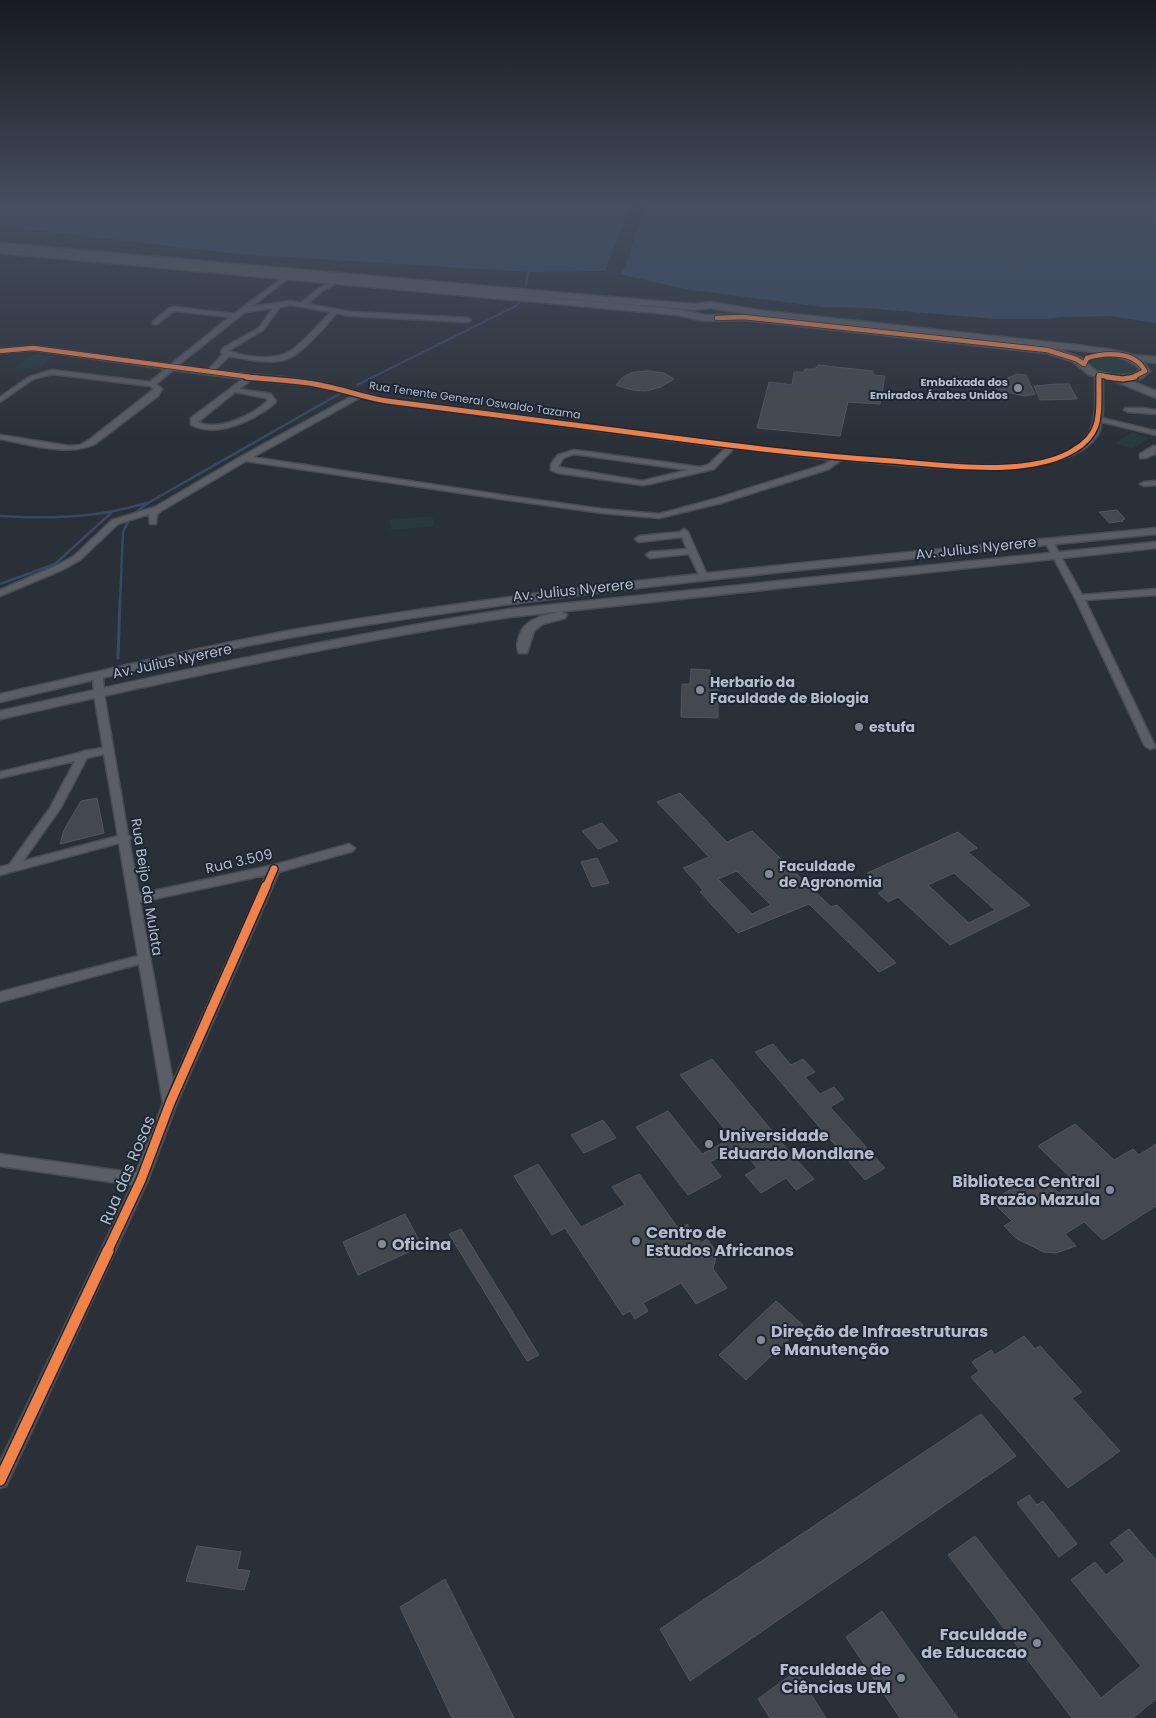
<svg xmlns="http://www.w3.org/2000/svg" width="1156" height="1718" viewBox="0 0 1156 1718" font-family="Poppins,sans-serif">
<rect width="100%" height="100%" fill="#2a3038"/>
<path fill="#273a3e" d="M34,354L55,356L36,370L15,368Z
M1102,357C1116,356 1133,358 1140,371C1131,380 1093,377 1091,362Z
M1132,432L1149,438L1132,449L1115,443Z
M432,516L435,526L391,530L389,520Z"/>
<path fill="#384963" d="M0,203H1156V323L1110,316L1062,317L1045,319H996L866,308L822,307L685,289L605,271L528,272L238,254L0,226Z"/>
<path fill="#2a3038" d="M631,203H645L627,262L620,274L605,271Z"/>
<g fill="none" stroke-linecap="round" stroke-linejoin="round">
<path stroke="#384963" stroke-width="2" d="M526,285L528,272
M371,378L516,306L522,299"/>
<path stroke="#384963" stroke-width="2.5" d="M357,385L373,377
M0,516C50,519 98,518 146,503
M0,584L55,564L111,513
M120,602L123,532L131,516L148,503L341,393"/>
<path stroke="#384963" stroke-width="3" d="M118,658L120,600"/>
</g>
<path fill="#444950" stroke="#52575f" fill-rule="evenodd" d="M818,365L873,371L874,375L885,376L880,404L848,402L840,436L757,428L769,382L792,385L794,372H804L805,369H815Z
M649,371L664,373L674,379L661,387L646,391L632,390L616,385L623,377L633,372Z
M1017,374L1026,375L1035,394L1025,396L1001,391L991,385Z
M1058,384H1069L1077,399L1040,400L1034,386Z
M1117,510L1125,519L1122,520L1123,521L1109,523L1099,512Z
M691,669L710,670V685H718V718L681,717L682,684H690Z
M680,793L727,842L752,831L831,907L837,905L896,963L879,972L809,904L738,933L700,892L703,890L683,868L709,857L657,802ZM737,871L771,905L752,914L718,879Z
M97,798L104,833L60,844L64,830L81,801Z
M602,823L618,841L598,849L582,831Z
M958,832L977,848L968,852L1030,905L950,945L898,897L888,902L878,893L885,889L867,873ZM954,873L995,910L969,923L928,885Z
M597,858L609,883L592,887L581,862Z
M773,1044L791,1065L803,1059L815,1072L805,1077L820,1094L834,1087L844,1099L830,1107L885,1168L865,1180L755,1052Z
M712,1059L788,1150L814,1179L796,1190L786,1178L761,1193L745,1175L757,1168L740,1146L710,1162L721,1177L688,1195L636,1127L668,1111L702,1154L732,1138L680,1075Z
M603,1120L616,1138L584,1153L571,1135Z
M1075,1124L1114,1160L1133,1149L1139,1155L1156,1144V1206L1103,1240L1084,1222L1065,1234L1076,1246L1056,1253L1044,1252L1017,1239L1004,1226L1012,1221L992,1201L1019,1184L1023,1188L1042,1176L1059,1193L1075,1182L1038,1146Z
M538,1164L581,1227L625,1205L612,1187L639,1174L679,1229L687,1224L701,1243L707,1239L717,1253L713,1269L727,1288L696,1304L681,1283L643,1303L648,1311L635,1319L630,1311L623,1315L565,1228L552,1235L514,1176Z
M405,1214L422,1246L358,1275L343,1242Z
M461,1229L539,1355L527,1361L449,1234Z
M776,1301L803,1325L746,1380L719,1355Z
M1024,1336L1035,1349L1040,1346L1082,1392L1072,1398L1120,1451L1068,1488L971,1377L979,1371L972,1362L991,1350L995,1355Z
M981,1414L1016,1456L690,1681L660,1629Z
M1029,1495L1037,1505L1043,1501L1077,1544L1059,1557L1017,1503Z
M1129,1529L1156,1560V1699L1133,1718H1072L948,1555L975,1536L1101,1698L1141,1666L1071,1580L1095,1562L1106,1575L1125,1561L1110,1543Z
M197,1546L241,1552L237,1569L250,1571L244,1590L186,1581Z
M445,1579L514,1718H452L400,1607Z
M882,1611L958,1718H900L846,1637Z
M796,1671L826,1718H770L758,1699Z"/>
<g fill="none" stroke-linecap="round" stroke-linejoin="round">
<g stroke="#484c53" stroke-width="3">
<path id="street" d="M288,274L290,275V277L251,307L291,301L301,303L318,289L337,279L340,281L339,282L322,291L307,304L351,312L468,318L471,320L468,322L351,316L337,313C324,327 302,355 284,360C266,364 246,359 229,356L214,371C250,375 288,376 323,383C344,387 363,394 384,398C446,409 510,415 573,423C678,437 784,452 890,459C942,462 1022,475 1070,450C1101,434 1095,405 1095,375L1099,373L1103,375C1102,393 1106,420 1097,436C1063,488 896,464 841,460L829,469L721,503L659,518L602,513L508,500L246,461L161,511L157,515L156,524H150L149,514L118,524L80,560L64,569L0,596V590L58,565L74,556L112,520L155,507L242,456L354,395L322,387L251,380L239,389L271,394L276,401L275,403C255,420 217,438 191,425V418L243,379L173,370L156,384L162,389L158,396L95,444C68,457 29,444 0,439V435L70,446L80,445L89,440L154,389L150,386L52,374L33,379L0,402V397L29,377L52,370L150,382L166,369L33,350L0,353V349L33,346L170,365L230,317L174,311L157,324H153V322L168,309L174,307L234,314ZM291,305L331,312C320,323 301,345 289,352C273,361 244,357 228,351L263,330L280,307ZM273,308L259,328L223,348L221,352L223,354L207,371L177,366L245,312ZM235,392L266,398L268,401C252,415 219,432 198,422ZM361,397L383,402L726,448L708,465L700,467L574,450L558,455L551,464V470L558,473L642,485L650,484L714,469L734,448L832,460L823,465L715,499L659,514L602,509L508,496L253,457ZM574,454L688,470L642,481L558,467L563,458Z
M1125,408H1143L1156,410V414L1128,412L1124,410Z
M1102,418L1156,431V435L1102,422Z
M1153,446H1156L1155,454L1146,458H1140V454Z
M1156,481V485L1144,486L1140,484L1144,482Z
M684,529L688,532L708,577L707,579H701L689,554L650,558L646,555L650,552L687,549L682,537L639,542L635,539L639,536L680,532Z
M1049,539L1053,542L1082,595L1156,589V595L1085,600L1155,746L1154,748L1150,749L1145,746L1075,598L1045,542Z
M98,674L103,677L104,694L128,835L131,838L129,840L139,894L274,865L349,844L355,848L353,851L279,872L177,1103L148,1180L6,1486L0,1488V1462L132,1185L0,1166V1154L136,1173L163,1103L139,964L0,1002V992L138,956L119,843L0,875V867L9,865L50,808L75,761L0,778V772L79,753L84,751L103,748L94,694L93,677ZM104,754L118,836L23,861L60,809L87,758ZM266,875L173,1082L140,902Z"/>
</g>
<g stroke="#484c53" stroke-width="3">
<path id="secondary" d="M1131,355L1156,357V363L1128,360V356Z
M1156,528V534C874,563 590,587 310,634C206,652 103,678 0,702V694C103,671 206,645 310,627C590,580 874,556 1156,528Z
M1156,542V548L510,617C339,643 169,681 0,719V711C169,673 339,636 510,609Z
M561,611L567,615L565,618L543,624L534,631L527,653H519C516,648 517,643 519,637C524,618 544,616 561,611Z"/>
</g>
<g stroke="#484c55" stroke-width="3">
<path id="primary" d="M0,243L655,301L695,304L710,302L757,310L1085,346C1107,350 1138,349 1150,371L1141,379L1129,380L1156,391V398L1115,381L1089,375L1072,361L1046,353L744,320L704,321L677,315L0,253ZM475,291L695,310L710,308L754,315H704L677,309ZM1052,348C1072,350 1129,352 1140,370L1134,374L1115,375L1096,371L1080,357Z"/>
</g>
<use href="#street" fill="#5a5e66" fill-rule="evenodd"/>
<use href="#secondary" fill="#595d64" fill-rule="evenodd"/>
<use href="#primary" fill="#5c6168" fill-rule="evenodd"/>
<g stroke="#1d2633" stroke-width="6">
<path id="cycleway-far4" d="M717,318L744,317L1047,350L1076,359L1084,364L1087,358C1106,352 1135,351 1145,371L1131,378
M0,351L33,348L258,378
M1099,378V375L1114,378"/>
</g>
<g stroke="#1d2633" stroke-width="8">
<path id="cycleway-far3" d="M246,377C272,380 299,380 324,386C345,390 366,398 387,401C465,411 543,421 621,431C711,443 801,455 892,461C942,465 1030,478 1074,450C1105,432 1098,409 1099,377
M1107,377L1123,379L1135,377"/>
</g>
<g stroke="#1d2633" stroke-width="10">
<path id="cycleway-far2" d="M266,887L274,869"/>
</g>
<g stroke="#1d2633" stroke-width="12">
<path id="cycleway-far1" d="M107,1252L141,1180L170,1103L266,886"/>
</g>
<g stroke="#1d2633" stroke-width="14">
<path id="cycleway" d="M0,1480L108,1251"/>
</g>
<use href="#cycleway-far4" stroke="#f48246" stroke-width="4.5"/>
<use href="#cycleway-far3" stroke="#f48246" stroke-width="5"/>
<use href="#cycleway-far2" stroke="#f48246" stroke-width="7"/>
<use href="#cycleway-far1" stroke="#f48246" stroke-width="9"/>
<use href="#cycleway" stroke="#f48246" stroke-width="11"/>
</g>
<linearGradient id="sky" x2="0" y2="1"><stop stop-color="#171a1f"/><stop offset="0.46" stop-color="#444e5e"/><stop offset="1" stop-color="#444e5e" stop-opacity="0"/></linearGradient>
<rect width="1156" height="443" fill="url(#sky)"/>
<g fill="#848b96" stroke="#1d2633" stroke-width="2">
<circle cx="1018" cy="388" r="5"/>
<circle cx="700" cy="690" r="5"/>
<circle cx="859" cy="727" r="5"/>
<circle cx="769" cy="874" r="5"/>
<circle cx="709" cy="1144" r="5"/>
<circle cx="1110" cy="1190" r="5"/>
<circle cx="636" cy="1241" r="5"/>
<circle cx="382" cy="1244" r="5"/>
<circle cx="761" cy="1340" r="5"/>
<circle cx="1037" cy="1643" r="5"/>
<circle cx="901" cy="1678" r="5"/>
</g>
<g text-anchor="middle" stroke-width="4" stroke-linejoin="round" paint-order="stroke">
<g font-size="11" font-weight="bold" fill="#b4bcc9" stroke="#1d2633" text-anchor="end">
<text x="1008" y="386">Embaixada dos<tspan x="1008" dy="13">Emirados Árabes Unidos</tspan></text>
</g>
<g font-size="11" fill="#b4bcc9" stroke="#1d2633">
<text transform="translate(475 400) rotate(8)" y="4">Rua Tenente General Oswaldo Tazama</text>
</g>
<g font-size="14" fill="#b4bcc9" stroke="#1d2633">
<text transform="translate(976 548) rotate(-6)" y="5">Av. Julius Nyerere</text>
<text transform="translate(573 590) rotate(-6)" y="5">Av. Julius Nyerere</text>
<text transform="translate(172 661) rotate(-12)" y="5">Av. Julius Nyerere</text>
<text transform="translate(239 861) rotate(-13)" y="5">Rua 3.509</text>
<text transform="translate(147 887) rotate(81)" y="5">Rua Beijo da Mulata</text>
</g>
<g font-size="14" font-weight="bold" fill="#b4bcc9" stroke="#1d2633" text-anchor="start">
<text x="710" y="687">Herbario da<tspan x="710" dy="16">Faculdade de Biologia</tspan></text>
<text x="869" y="732">estufa</text>
<text x="779" y="871">Faculdade<tspan x="779" dy="16">de Agronomia</tspan></text>
</g>
<g font-size="16" font-weight="bold" fill="#b4bcc9" stroke="#1d2633" text-anchor="start">
<text x="719" y="1141">Universidade<tspan x="719" dy="18">Eduardo Mondlane</tspan></text>
<text x="1100" y="1187" text-anchor="end">Biblioteca Central<tspan x="1100" dy="18">Brazão Mazula</tspan></text>
<text x="646" y="1238">Centro de<tspan x="646" dy="18">Estudos Africanos</tspan></text>
<text x="392" y="1250">Oficina</text>
<text x="771" y="1337">Direção de Infraestruturas<tspan x="771" dy="18">e Manutenção</tspan></text>
<text x="1027" y="1640" text-anchor="end">Faculdade<tspan x="1027" dy="18">de Educacao</tspan></text>
<text x="891" y="1675" text-anchor="end">Faculdade de<tspan x="891" dy="18">Ciências UEM</tspan></text>
</g>
<g font-size="16" fill="#b4bcc9" stroke="#1d2633">
<text transform="translate(127 1170) rotate(-67)" y="6">Rua das Rosas</text>
</g>
</g>
</svg>
